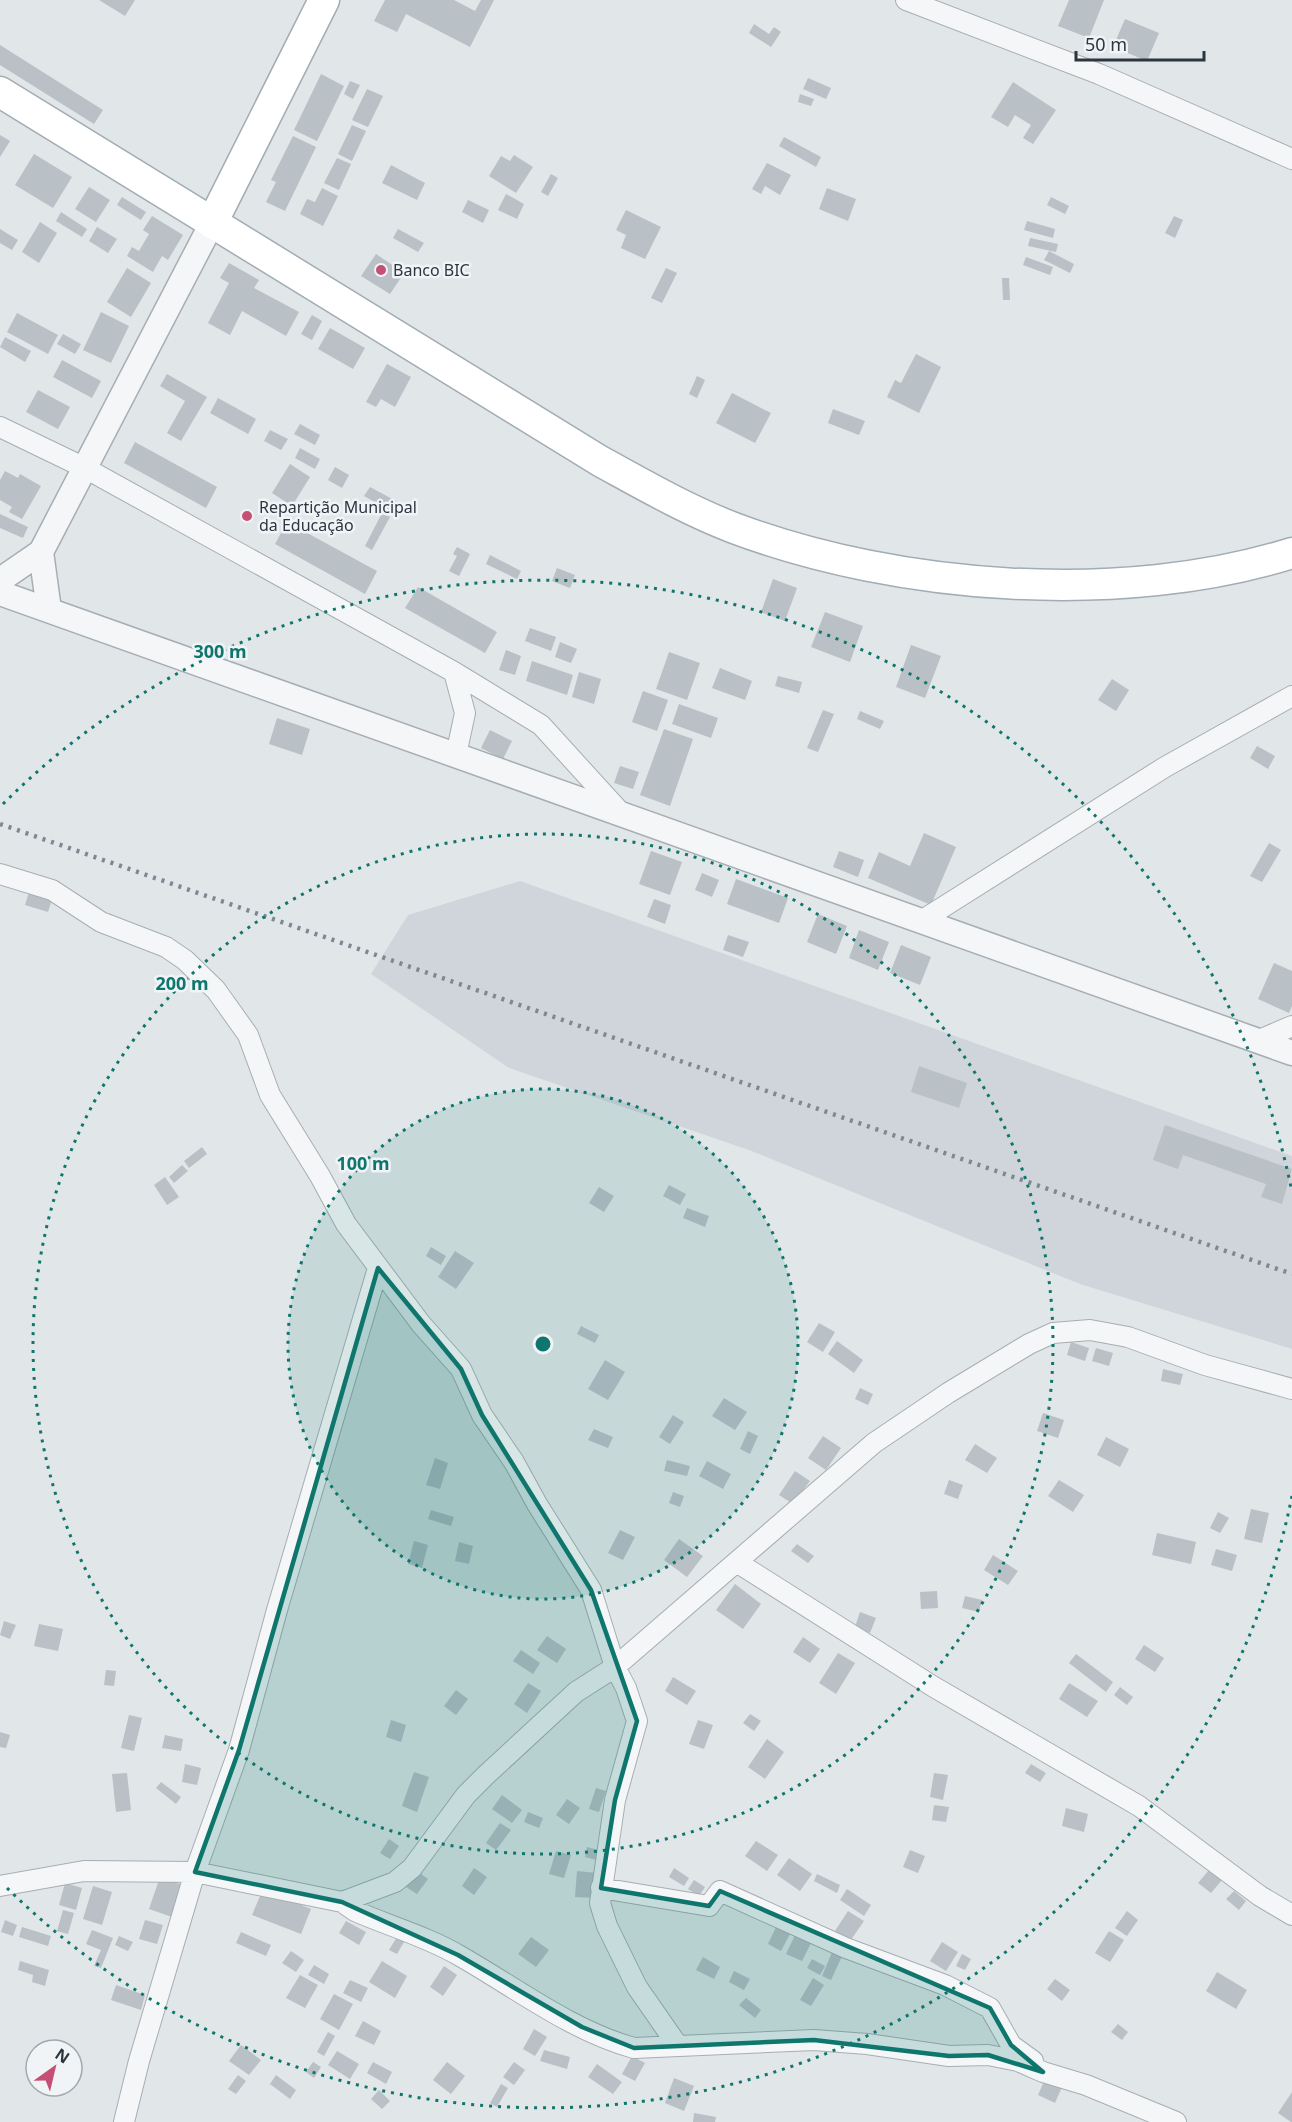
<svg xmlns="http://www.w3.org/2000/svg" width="1292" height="2122" viewBox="0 0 1292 2122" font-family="'Noto Sans',sans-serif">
<rect width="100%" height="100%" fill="#e1e6e9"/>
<path fill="#d0d5db" d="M520,881L1292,1156V1349L1080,1284L749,1150L509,1068L371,974L408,915Z"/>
<path fill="#b9c0c6" d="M99,0H135L125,16Z
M385,0H454L475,11L481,0H494L470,47L406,14L397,32L374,21Z
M1069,0H1104L1089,38L1058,26Z
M1125,19L1159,33L1147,61L1113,47Z
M754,24L769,34L774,27L781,32L771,47L749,33Z
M0,45L103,110L94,124L0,65Z
M321,74L344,86L317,141L294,130Z
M808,78L831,88L826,99L803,89Z
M350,81L360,85L353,99L344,94Z
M1013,82L1056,110L1033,144L1023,138L1031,125L1015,115L1008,127L991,117Z
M367,89L383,96L368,127L352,120Z
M800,94L814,99L811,106L798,102Z
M352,125L366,131L352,161L338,154Z
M0,135L10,141L0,157Z
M293,136L316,147L285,211L266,202L276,182L271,180Z
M784,137L821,157L816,167L779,146Z
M34,154L72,177L53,208L15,185Z
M514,155L533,167L516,193L489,176L501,156L510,161Z
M337,158L351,164L339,190L324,183Z
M767,163L791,175L780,195L765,186L761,194L752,189Z
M391,165L425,183L417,200L382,183Z
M551,174L558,178L548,196L541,192Z
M89,187L110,200L96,222L75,209Z
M322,188L338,196L323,226L300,214L307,199L315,202Z
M827,188L856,199L848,221L819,209Z
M506,194L524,204L517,219L498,210Z
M122,197L146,212L141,220L117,205Z
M1051,197L1069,206L1065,214L1047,205Z
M468,200L489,210L483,223L462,212Z
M626,210L661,227L645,259L621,248L626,235L616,230Z
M61,212L87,229L82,237L56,221Z
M152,216L183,235L168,260L162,256L153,272L127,256L132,247L139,251L149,234L143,230Z
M1174,216L1183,220L1175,238L1165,233Z
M1027,221L1055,229L1053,238L1024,230Z
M40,222L57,233L39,263L22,252Z
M97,227L117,239L108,253L89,241Z
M0,229L18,240L12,250L0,243Z
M398,229L424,243L418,252L393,238Z
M1030,238L1058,244L1056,252L1028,246Z
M1049,251L1074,264L1070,273L1044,260Z
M376,254L404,273L390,294L361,276Z
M1026,257L1053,267L1050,275L1023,265Z
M229,263L259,280L254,288L299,312L286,336L242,311L230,335L208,323L229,283L220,278Z
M127,268L151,283L131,317L107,302Z
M666,268L677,273L662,303L651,298Z
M1002,278H1009L1010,300H1003Z
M101,312L129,326L111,363L83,350Z
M17,313L58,335L48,354L7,332Z
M312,315L322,321L312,340L301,334Z
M330,328L365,348L353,369L318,349Z
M63,334L81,344L75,354L57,344Z
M5,337L31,351L25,362L0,347Z
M916,354L941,367L919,413L887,397L895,380L901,383Z
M62,360L101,381L92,398L53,377Z
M387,364L411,377L395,407L381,399L376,407L366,402Z
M167,374L207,397L181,441L167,433L185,401L160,386Z
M697,376L705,380L697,398L689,394Z
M38,390L70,407L58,429L26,412Z
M732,393L771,413L755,443L716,423Z
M218,398L256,419L248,434L210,413Z
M833,409L865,421L859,435L828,423Z
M300,424L320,435L315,445L294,434Z
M270,430L288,439L281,450L264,441Z
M135,442L217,487L206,508L124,463Z
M300,448L320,459L315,469L295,458Z
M290,464L310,477L292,506L272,493Z
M335,467L349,475L342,488L328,480Z
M5,471L18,478L20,474L41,486L22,519L9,512L12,507L0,500V480Z
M370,487L398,502L393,512L364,496Z
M382,513L390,517L372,550L365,546Z
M0,514L28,527L23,538L0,528Z
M287,522L377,571L365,594L275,544Z
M457,547L470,554L459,576L449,571L457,556L453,554Z
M490,555L521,571L517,579L486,564Z
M557,568L575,575L570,588L552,581Z
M773,579L797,588L785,621L761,612Z
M418,587L497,632L485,653L405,608Z
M825,612L863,626L850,662L811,647Z
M530,628L556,637L551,651L525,641Z
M560,642L577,649L571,663L555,657Z
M911,645L941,656L925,698L896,687Z
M506,650L521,656L515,675L499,670Z
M669,652L700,663L687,700L656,689Z
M532,661L573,675L567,695L526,681Z
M720,668L752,681L745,700L712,688Z
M579,672L601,679L594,704L572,697Z
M778,676L802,682L799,693L775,686Z
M1112,679L1129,690L1116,711L1098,700Z
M643,691L668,700L657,731L632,722Z
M679,704L718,718L711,738L672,724Z
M823,710L834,714L818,752L807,748Z
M860,711L884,721L880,729L857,719Z
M277,718L310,729L302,755L269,744Z
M664,729L693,739L670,806L640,795Z
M490,730L512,741L503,759L481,748Z
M1257,746L1275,756L1268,769L1250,758Z
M620,766L639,772L633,789L614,783Z
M924,833L956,847L931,905L868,878L879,852L910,866Z
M1269,843L1281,850L1262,882L1250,876Z
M651,851L682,862L670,895L639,884Z
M839,851L864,860L858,877L833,867Z
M702,873L719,880L712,897L695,890Z
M736,879L788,898L779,923L727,904Z
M30,889L53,896L48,912L25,905Z
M654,899L671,905L665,924L647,917Z
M818,914L847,926L836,954L807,942Z
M859,930L889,942L878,970L849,958Z
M728,935L749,942L743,957L723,950Z
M901,945L931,957L920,985L890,973Z
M1274,963L1292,971V1006L1289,1013L1258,999Z
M919,1066L967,1083L959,1108L911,1092Z
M1165,1125L1292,1169L1282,1204L1261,1197L1266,1184L1183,1155L1178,1169L1153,1160Z
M202,1147L207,1154L189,1168L184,1161Z
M182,1165L188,1171L174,1183L169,1177Z
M165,1177L179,1197L167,1205L154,1185Z
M669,1185L686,1194L680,1205L663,1196Z
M599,1187L614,1196L604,1212L589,1203Z
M687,1208L709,1216L705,1227L683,1218Z
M431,1247L446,1256L441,1265L426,1256Z
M455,1251L474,1263L456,1289L438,1277Z
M819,1323L835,1332L823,1352L807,1342Z
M581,1326L599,1335L595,1343L577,1334Z
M837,1341L863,1360L854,1373L828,1354Z
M1071,1342L1089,1348L1085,1361L1067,1355Z
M1096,1348L1113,1353L1109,1366L1092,1361Z
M605,1360L625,1372L608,1400L588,1389Z
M1163,1369L1183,1374L1180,1385L1161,1381Z
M860,1388L873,1394L868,1405L855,1399Z
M724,1398L747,1412L735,1430L712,1416Z
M1043,1413L1064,1420L1058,1438L1037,1431Z
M673,1415L684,1422L670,1444L659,1437Z
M594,1429L613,1437L608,1448L588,1440Z
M748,1431L758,1436L750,1454L740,1449Z
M823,1436L841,1448L826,1470L808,1458Z
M1106,1437L1129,1449L1120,1467L1097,1455Z
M975,1444L997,1458L987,1473L965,1460Z
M435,1458L448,1463L440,1489L426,1485Z
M667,1460L690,1466L687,1476L664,1471Z
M707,1461L731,1474L723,1489L699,1476Z
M795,1471L810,1481L793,1504L779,1495Z
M949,1480L963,1485L958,1499L944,1494Z
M1059,1480L1084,1495L1073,1512L1048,1496Z
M673,1492L684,1496L680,1507L669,1503Z
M1251,1509L1269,1513L1262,1543L1244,1539Z
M431,1510L454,1517L451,1526L428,1519Z
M1218,1512L1229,1518L1220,1533L1210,1528Z
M620,1530L635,1537L623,1560L608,1553Z
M1157,1533L1196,1542L1191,1564L1152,1555Z
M679,1539L703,1556L687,1577L664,1560Z
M414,1541L428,1545L422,1568L408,1564Z
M459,1542L473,1546L469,1564L455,1561Z
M797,1544L814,1556L808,1563L791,1551Z
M1216,1549L1237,1555L1232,1571L1211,1565Z
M993,1555L1018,1571L1008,1585L984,1570Z
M735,1584L761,1604L743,1629L716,1610Z
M937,1591L938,1608L921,1609L920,1592Z
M965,1596L982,1600L979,1612L962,1608Z
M860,1612L876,1618L870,1633L855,1627Z
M4,1621L16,1625L10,1639L0,1635Z
M39,1624L63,1629L58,1651L34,1646Z
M547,1636L566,1649L557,1663L537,1650Z
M803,1637L820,1649L810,1663L793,1652Z
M1144,1645L1164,1658L1155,1672L1135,1659Z
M521,1650L540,1663L533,1674L513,1661Z
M838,1653L855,1663L836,1694L819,1683Z
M1076,1654L1113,1682L1106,1692L1069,1663Z
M106,1670L116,1671L114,1686L104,1685Z
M673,1677L696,1691L687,1705L665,1691Z
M528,1683L541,1691L527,1713L514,1704Z
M1069,1683L1098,1701L1087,1717L1059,1699Z
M1120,1687L1133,1697L1127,1705L1114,1695Z
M456,1690L468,1699L456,1715L444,1706Z
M750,1714L761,1721L754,1731L743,1723Z
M129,1715L142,1718L134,1751L121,1748Z
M391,1720L406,1725L401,1742L386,1737Z
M698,1720L713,1725L704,1749L689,1744Z
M0,1732L10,1735L6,1748L0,1747Z
M165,1735L183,1739L181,1751L162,1748Z
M767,1739L784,1752L765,1779L748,1767Z
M185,1764L201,1768L197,1785L182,1782Z
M1031,1764L1046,1773L1040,1782L1025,1773Z
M414,1772L429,1777L417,1812L402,1806Z
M127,1773L131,1810L116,1812L112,1774Z
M934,1773L948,1775L943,1800L930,1797Z
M161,1782L181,1797L176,1804L156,1788Z
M596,1788L606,1791L599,1812L589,1809Z
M502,1795L522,1810L512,1823L492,1809Z
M567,1799L580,1808L569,1824L556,1815Z
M934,1805L949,1807L946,1822L932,1820Z
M1066,1808L1088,1814L1084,1832L1062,1826Z
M528,1812L543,1818L539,1828L524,1822Z
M500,1823L511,1830L496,1850L486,1843Z
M389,1839L399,1846L390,1859L380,1853Z
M756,1841L778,1855L767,1871L745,1856Z
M587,1847L602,1851L600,1861L585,1857Z
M910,1850L925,1856L918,1873L903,1867Z
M556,1851L571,1855L564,1878L549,1874Z
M789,1858L812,1874L800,1891L777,1875Z
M474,1868L487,1877L474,1895L462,1886Z
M674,1868L689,1878L684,1886L669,1877Z
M1209,1870L1222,1880L1211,1893L1198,1883Z
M417,1871L428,1879L417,1894L406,1887Z
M577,1871L597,1873L595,1898L575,1897Z
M817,1874L840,1885L837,1893L814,1881Z
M160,1877L183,1885L172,1917L149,1909Z
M694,1880L705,1887L699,1896L688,1889Z
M65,1883L82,1888L76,1910L59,1905Z
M93,1886L112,1892L102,1925L83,1919Z
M263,1889L311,1909L301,1934L252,1915Z
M847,1889L871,1905L864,1916L840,1900Z
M1234,1891L1246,1901L1239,1910L1226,1899Z
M63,1910L74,1913L68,1934L57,1931Z
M848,1911L864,1921L848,1944L833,1934Z
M1127,1911L1138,1920L1127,1936L1115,1928Z
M5,1920L17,1925L13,1936L1,1932Z
M145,1920L163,1925L157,1944L139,1939Z
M346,1921L366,1932L359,1945L339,1933Z
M777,1925L791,1932L781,1951L768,1944Z
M22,1927L51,1936L48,1946L19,1937Z
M798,1929L814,1937L802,1961L786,1954Z
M92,1930L113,1938L101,1968L94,1966L101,1950L86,1944Z
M1109,1931L1124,1940L1110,1962L1095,1953Z
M241,1932L271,1945L266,1956L236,1943Z
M400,1932L407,1937L397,1954L389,1950Z
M119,1936L133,1942L128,1951L115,1945Z
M531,1937L549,1950L536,1967L518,1954Z
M942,1942L958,1952L946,1971L930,1961Z
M833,1950L843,1954L831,1980L822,1976Z
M291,1951L304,1960L296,1972L282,1963Z
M962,1954L971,1959L965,1970L956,1966Z
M703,1957L720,1967L714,1979L696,1970Z
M812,1959L825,1966L820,1975L807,1968Z
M20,1961L49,1970L45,1986L32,1982L33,1975L18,1970Z
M382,1961L407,1976L395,1998L369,1982Z
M314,1965L329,1974L324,1984L308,1975Z
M444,1966L457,1975L443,1996L430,1987Z
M734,1971L750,1979L744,1990L729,1982Z
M1217,1972L1247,1990L1236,2009L1206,1991Z
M300,1975L318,1985L305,2008L286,1998Z
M813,1978L824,1985L811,2006L800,2000Z
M1055,1979L1070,1990L1062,2001L1047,1989Z
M350,1980L368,1988L361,2002L343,1993Z
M116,1985L145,1995L141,2010L111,2000Z
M334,1994L353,2004L339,2030L320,2019Z
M746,1998L761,2010L755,2018L739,2005Z
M363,2021L381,2031L374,2045L355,2036Z
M1118,2024L1128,2032L1122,2040L1111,2032Z
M534,2029L547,2037L535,2056L523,2049Z
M328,2032L335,2036L324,2056L317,2052Z
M241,2045L261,2060L249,2075L229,2061Z
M544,2050L570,2057L567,2069L540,2061Z
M337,2051L359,2064L350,2079L328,2065Z
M632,2056L645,2063L635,2081L622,2074Z
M313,2062L321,2067L314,2078L306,2072Z
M373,2062L392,2072L386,2084L367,2073Z
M447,2062L465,2076L451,2094L433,2080Z
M514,2062L525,2070L514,2085L503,2077Z
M597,2064L622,2082L613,2094L588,2077Z
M238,2075L246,2081L236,2094L228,2089Z
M276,2075L296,2090L290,2099L270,2084Z
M674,2078L694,2086L684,2111L665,2103Z
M1045,2079L1062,2087L1055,2103L1038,2095Z
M501,2084L508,2088L497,2107L490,2103Z
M379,2090L390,2101L382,2109L371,2099Z
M1292,2092V2122H1291L1278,2113Z
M694,2113L716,2117L715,2122H693Z"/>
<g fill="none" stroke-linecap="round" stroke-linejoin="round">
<g stroke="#a7aeb3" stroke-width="22">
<path id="minor" d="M906,0L1099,74L1292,159
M0,427L85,468L454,672L541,725L622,814
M454,672L465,713L456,755
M0,874L52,890L101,922L166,947L185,960L216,990L248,1035L270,1095L320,1176L346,1224L421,1324L461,1369L482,1415L514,1462L537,1504L591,1590L615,1667L626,1688L637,1721L615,1800L600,1903L607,1926L637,1987L678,2046
M921,921L1165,767L1292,696
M1257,1041L1292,1026
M738,1563L934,1687L1139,1806L1260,1896L1292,1915
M0,1886L84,1871L195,1872L342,1902L355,1911C389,1926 428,1937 460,1956C516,1988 572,2031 634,2048L814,2040L867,2044L949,2056L988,2055L1018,2061L1043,2072L1086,2085L1176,2122
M601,1888L709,1906L720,1891L846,1948L945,1985L990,2008L1011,2045L1033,2061
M342,1902L395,1882L412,1868L466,1795L486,1775L576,1692L615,1667L874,1443L948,1393L1029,1344L1053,1333L1090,1330L1128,1337L1205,1365L1292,1389
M124,2122L139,2061L195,1872L239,1750L277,1610L378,1268"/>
</g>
<g stroke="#a7aeb3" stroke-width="27">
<path id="tertiary" d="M41,552L49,610
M0,580L41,552L212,223
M0,593L1292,1053"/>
</g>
<g stroke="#a2acb4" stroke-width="33">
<path id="primary" d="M0,92L600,461C644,485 687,510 734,528C899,590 1123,606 1292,553
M212,223L324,0"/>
</g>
<use href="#minor" stroke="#f4f6f8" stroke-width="20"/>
<use href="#tertiary" stroke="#f4f6f8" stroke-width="24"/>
<use href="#primary" stroke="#fff" stroke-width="30"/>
<path stroke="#7c8892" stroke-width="4.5" stroke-dasharray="3 6" stroke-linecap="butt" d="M0,824L1292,1274"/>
</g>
<path fill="#0f766e" fill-opacity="0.2" stroke="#0f766e" stroke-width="4.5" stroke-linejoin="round" d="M378,1268L461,1369L482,1415L591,1590L637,1721L615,1800L601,1888L709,1906L720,1891L990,2008L1011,2045L1043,2072L988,2055L949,2056L814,2040L634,2048L582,2027L458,1955L342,1902L195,1872L239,1750Z"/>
<circle cx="543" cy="1344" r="255" fill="#0f766e" fill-opacity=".12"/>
<g fill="none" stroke="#0f766e" stroke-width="3" stroke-dasharray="3 6">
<circle cx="543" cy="1344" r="255"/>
<circle cx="543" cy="1344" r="510"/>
<path d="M1292 1496A764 764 0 0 1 3 1884M3 804A764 764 0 0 1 1292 1192"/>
</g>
<g fill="#c64f75" stroke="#f1f4f7" stroke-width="2">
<circle cx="381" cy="270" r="6"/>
<circle cx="247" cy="516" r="6"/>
</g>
<g text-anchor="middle" stroke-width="5" stroke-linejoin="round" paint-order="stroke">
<g font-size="16" fill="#2b3640" stroke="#f1f4f7" text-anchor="start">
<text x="393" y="276">Banco BIC</text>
<text x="259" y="513">Repartição Municipal<tspan x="259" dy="18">da Educação</tspan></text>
</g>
</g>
<circle cx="543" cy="1344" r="9" fill="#0f766e" stroke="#f1f4f7" stroke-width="3"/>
<g font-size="18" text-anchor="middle" font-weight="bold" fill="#0f766e" stroke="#f1f4f7" stroke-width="5" stroke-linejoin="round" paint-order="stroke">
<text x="220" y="658">300 m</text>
<text x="182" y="990">200 m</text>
<text x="363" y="1170">100 m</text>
</g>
<g transform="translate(54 2068) rotate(34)"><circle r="28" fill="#f1f4f7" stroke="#a2a8ae" stroke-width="1.5"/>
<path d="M0-4.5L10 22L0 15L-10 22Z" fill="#c64f75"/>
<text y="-9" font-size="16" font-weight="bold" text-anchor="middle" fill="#2b3640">N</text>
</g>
<path d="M1076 51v9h128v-9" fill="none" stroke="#2b3640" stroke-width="3"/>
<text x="1085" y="51" font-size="18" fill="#2b3640" stroke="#f1f4f7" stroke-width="4.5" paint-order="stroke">50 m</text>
</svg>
